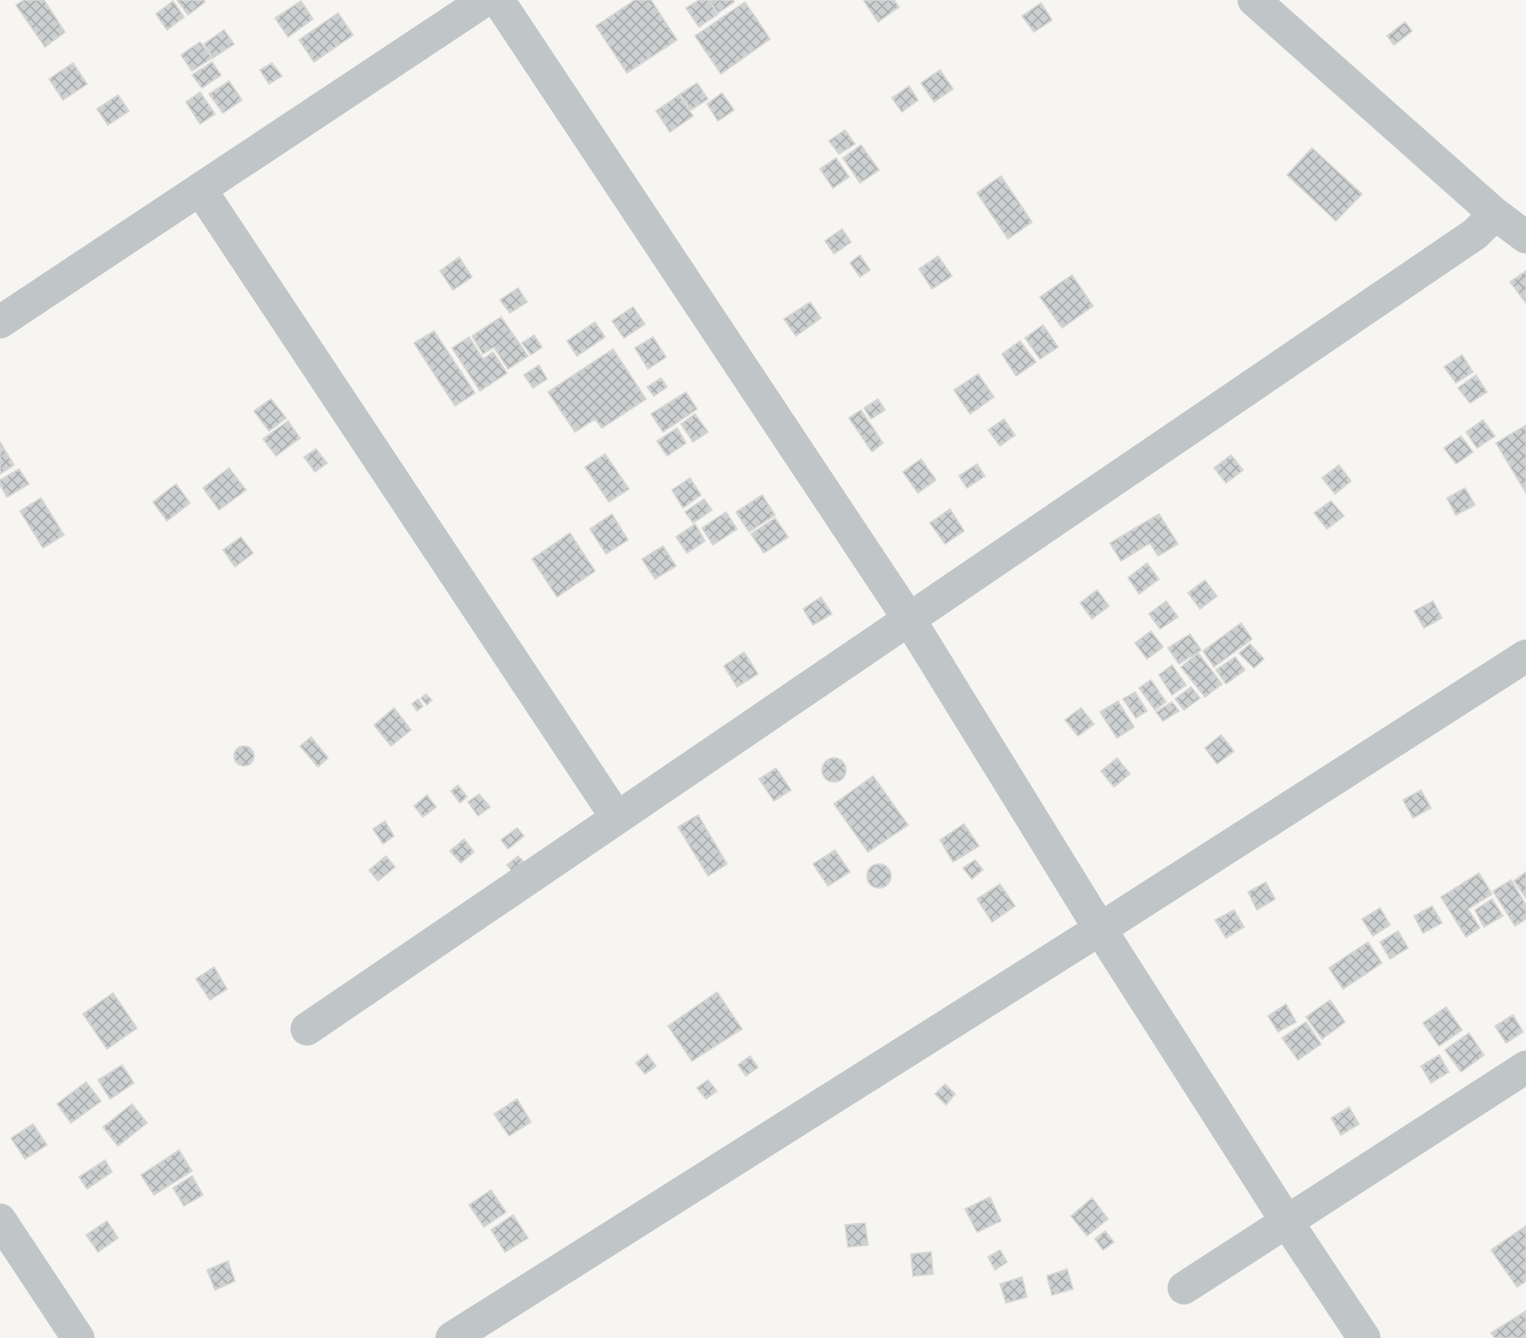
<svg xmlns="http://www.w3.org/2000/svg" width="1526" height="1338" viewBox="0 0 1526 1338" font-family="Barlow,sans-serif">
<defs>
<pattern id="building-cross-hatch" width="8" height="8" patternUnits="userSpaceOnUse" patternTransform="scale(1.5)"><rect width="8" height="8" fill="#cdd0d1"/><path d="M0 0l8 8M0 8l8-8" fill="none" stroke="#aaadaf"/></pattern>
</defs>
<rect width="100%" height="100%" fill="#f6f5f1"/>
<path fill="url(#building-cross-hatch)" stroke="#d7d6d4" stroke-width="1.5" d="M24,0H44L65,32L45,47L16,5Z
M177,0H204L205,2L188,15Z
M635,0H651L677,40L627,73L596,26Z
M699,0H708L718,14L699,27L686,8Z
M709,0H733L734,2L718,13Z
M866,0H894L899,7L878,22L864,1Z
M173,1L184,17L167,30L156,14Z
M301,1L313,19L288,37L275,18Z
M745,2L770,39L721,74L695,36Z
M1041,3L1052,20L1034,32L1022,16Z
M338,13L353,35L314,62L299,40Z
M1405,22L1412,31L1394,45L1387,36Z
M224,30L234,44L213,58L204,44Z
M200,42L212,58L192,71L181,55Z
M212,62L221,75L202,88L192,75Z
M73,63L87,84L63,100L49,79Z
M272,63L282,76L269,84L260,70Z
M940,70L953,89L934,102L921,83Z
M229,81L242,100L223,113L209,94Z
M697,83L708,99L691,110L680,94Z
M909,86L918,100L902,112L892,98Z
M200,92L215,114L200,124L186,102Z
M722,93L734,110L718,121L707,104Z
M118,95L129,111L108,125L97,109Z
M679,95L693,116L670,132L656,111Z
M845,130L855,144L839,154L829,141Z
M861,145L879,170L860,183L843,158Z
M1312,148L1362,194L1336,221L1287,175Z
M836,158L849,177L833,188L820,169Z
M1001,176L1032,222L1008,239L977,193Z
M842,229L851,242L834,254L825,241Z
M860,255L870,270L860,277L850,263Z
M938,256L952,276L932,289L919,269Z
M459,257L472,277L453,290L440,271Z
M1526,271V303L1510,282Z
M1072,275L1093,306L1062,328L1040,297Z
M518,288L527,302L510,313L500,300Z
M810,302L821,318L796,336L784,319Z
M633,307L645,324L624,338L612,321Z
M501,317L528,356L508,369L494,347L483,354L472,336Z
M595,322L605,337L577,356L567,341Z
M1043,325L1058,347L1040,359L1025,338Z
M434,331L475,393L455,406L414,343Z
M534,335L542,347L531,355L522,343Z
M469,337L483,359L493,352L507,373L480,391L452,348Z
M653,337L666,357L648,369L635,348Z
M1020,341L1036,362L1016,376L1002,354Z
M613,349L646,399L602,428L595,419L575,432L548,392Z
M1462,355L1473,372L1456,383L1444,367Z
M539,365L547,379L533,388L524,375Z
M978,374L994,397L970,414L954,390Z
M1476,375L1487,392L1470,403L1458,388Z
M661,378L667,387L654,396L647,387Z
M686,392L697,409L663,432L651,414Z
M271,399L286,418L269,431L254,411Z
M878,399L885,410L871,419L864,408Z
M861,410L883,443L872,452L849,418Z
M695,414L708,432L693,442L681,424Z
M1004,419L1015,435L1000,446L988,430Z
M1483,420L1495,436L1477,448L1466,432Z
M288,421L300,438L276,456L263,439Z
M1526,425V493L1496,443Z
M677,428L686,443L667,456L657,441Z
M1461,436L1473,452L1456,464L1444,448Z
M0,442L14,465L0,474Z
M316,449L327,463L315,472L304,457Z
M605,454L629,489L609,502L585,467Z
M1231,455L1243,470L1226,483L1214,468Z
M921,459L936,480L918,493L903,472Z
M977,464L985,476L967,488L959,476Z
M1339,465L1351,481L1335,494L1322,478Z
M229,468L246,490L219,510L203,488Z
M19,469L29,484L7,497L0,485V480Z
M690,478L701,495L683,508L672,490Z
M176,484L190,503L167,521L153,502Z
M1465,488L1475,505L1456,515L1447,498Z
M762,495L775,515L749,532L736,512Z
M41,498L64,535L43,548L20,511Z
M704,499L712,510L693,523L685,512Z
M1331,501L1344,516L1327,529L1314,513Z
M950,509L964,531L945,544L930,523Z
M726,512L737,529L713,545L702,528Z
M612,514L628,540L606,554L590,529Z
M1159,514L1178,544L1158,556L1150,543L1121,561L1110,543Z
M775,518L788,537L764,553L751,534Z
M695,524L705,541L687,553L676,537Z
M570,533L595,571L557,597L532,559Z
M241,537L253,553L235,567L223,550Z
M663,546L676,566L655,579L642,559Z
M1147,563L1159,579L1139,594L1128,578Z
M1205,580L1217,596L1200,609L1188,593Z
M1097,590L1109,606L1092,619L1080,603Z
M821,597L832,614L813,625L803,609Z
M1166,601L1178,617L1160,629L1149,614Z
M1433,601L1442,618L1424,628L1414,611Z
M1241,623L1252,639L1214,667L1203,651Z
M1151,631L1163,647L1147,659L1135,643Z
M1190,634L1201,650L1179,664L1168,648Z
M1250,644L1264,659L1254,668L1239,653Z
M744,652L758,674L737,687L724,666Z
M1198,653L1222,684L1205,697L1181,667Z
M1235,657L1245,670L1226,684L1216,670Z
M1172,665L1186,685L1172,695L1159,675Z
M1151,680L1166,702L1155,710L1139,688Z
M1191,687L1200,698L1184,710L1175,699Z
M1135,692L1147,711L1136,718L1123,699Z
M426,694L432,700L427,705L421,698Z
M418,699L423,706L417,711L412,704Z
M1118,701L1134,727L1117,738L1100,712Z
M1172,702L1179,711L1163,721L1156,712Z
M394,708L411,730L391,746L374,725Z
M1081,708L1094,724L1078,736L1065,720Z
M1221,735L1234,751L1217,764L1205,748Z
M311,737L328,758L318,767L300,746Z
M234 756a10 10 0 1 1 20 0a10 10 0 1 1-20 0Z
M822 770a12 12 0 1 1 24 0a12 12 0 1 1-24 0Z
M1117,758L1130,774L1114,787L1101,771Z
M776,768L791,790L774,801L759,779Z
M873,776L908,825L868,852L834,804Z
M458,785L467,797L460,803L451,791Z
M1421,790L1431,808L1413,818L1403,800Z
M479,794L490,807L478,816L468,802Z
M427,795L436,807L423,817L414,806Z
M698,815L727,864L708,876L678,827Z
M385,821L394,836L383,844L373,829Z
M964,824L979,846L953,862L940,840Z
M517,828L524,836L508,849L501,840Z
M464,839L474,852L461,863L450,851Z
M835,850L850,872L828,886L813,864Z
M386,856L395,867L378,881L369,870Z
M518,856L525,863L513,873L507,865Z
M975,860L983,870L972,879L963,868Z
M867 876a12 12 0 1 1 24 0a12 12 0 1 1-24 0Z
M1526,872V898L1514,881Z
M1479,873L1492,894L1468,909L1480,928L1466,937L1441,897Z
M1511,880L1526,905V919L1515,926L1493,891Z
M1266,882L1275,899L1257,910L1248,892Z
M1000,884L1015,906L992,922L977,899Z
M1492,899L1503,916L1484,927L1475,910Z
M1432,906L1442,923L1423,933L1414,916Z
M1380,908L1390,925L1373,936L1362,919Z
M1234,910L1244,927L1226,938L1215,920Z
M1398,931L1408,948L1390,959L1380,942Z
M1368,942L1382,963L1343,989L1329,968Z
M214,967L227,989L210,1000L196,979Z
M717,992L742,1029L692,1061L668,1026Z
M113,993L137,1028L107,1049L83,1014Z
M1330,1000L1345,1022L1322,1039L1306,1017Z
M1286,1004L1296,1022L1278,1032L1268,1016Z
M1446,1007L1462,1030L1439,1046L1423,1023Z
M1513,1015L1523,1032L1506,1043L1495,1026Z
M1306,1022L1321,1044L1298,1060L1282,1038Z
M1469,1033L1484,1055L1461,1072L1445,1050Z
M647,1054L656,1066L645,1074L636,1063Z
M1439,1055L1449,1072L1431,1083L1421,1066Z
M750,1056L758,1067L746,1076L738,1065Z
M122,1065L134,1083L110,1099L98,1080Z
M708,1080L717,1091L706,1099L697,1088Z
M86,1082L101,1101L71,1123L57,1104Z
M945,1084L955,1094L946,1105L935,1094Z
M517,1099L531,1122L509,1136L494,1114Z
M132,1104L147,1123L118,1146L103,1127Z
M1349,1107L1359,1124L1341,1135L1331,1118Z
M33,1124L47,1145L25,1159L11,1138Z
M179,1150L192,1171L154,1195L141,1175Z
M105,1160L112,1172L87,1189L79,1177Z
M192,1176L203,1195L184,1206L173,1188Z
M491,1190L506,1212L484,1227L469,1205Z
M990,1197L1001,1221L977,1232L965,1209Z
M1092,1198L1108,1219L1087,1236L1071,1216Z
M513,1215L528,1238L505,1252L491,1230Z
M107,1221L118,1238L98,1252L86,1235Z
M865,1223L868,1245L848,1247L845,1225Z
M1526,1226V1281L1517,1287L1491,1250Z
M1105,1231L1114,1242L1103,1250L1095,1239Z
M1000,1250L1007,1262L995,1270L988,1257Z
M931,1252L933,1274L913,1276L911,1254Z
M228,1261L235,1281L215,1290L207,1270Z
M1067,1269L1073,1289L1052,1295L1047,1276Z
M1022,1277L1027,1297L1006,1303L1000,1284Z
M1526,1311V1338H1495L1491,1333Z"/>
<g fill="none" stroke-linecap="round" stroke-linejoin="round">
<path stroke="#c0c5c8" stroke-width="33" d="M498,0L909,619L1100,929L1287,1222L1364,1338
M1254,0L1495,214L1526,237
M200,189L617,818
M0,322L485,0
M307,1029L1475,234L1495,214
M0,1220L78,1338
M1184,1288L1526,1067
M452,1338L1100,929L1526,656"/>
</g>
</svg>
